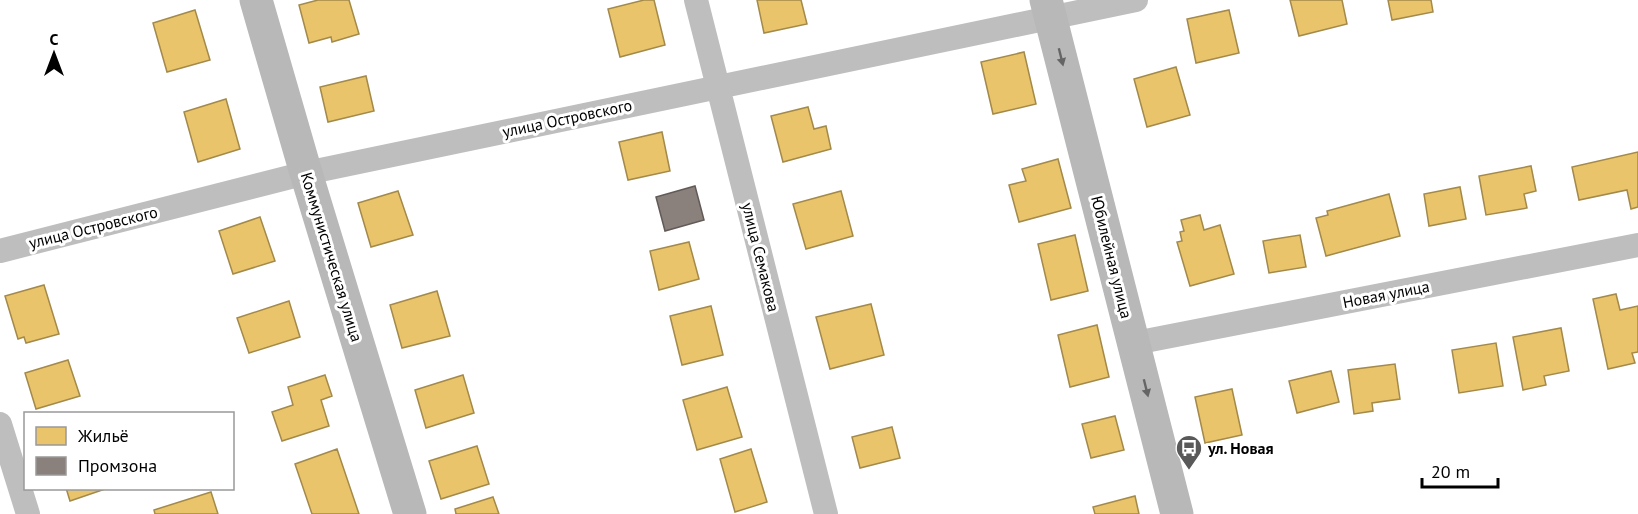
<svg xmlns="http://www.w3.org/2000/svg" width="1638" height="514" viewBox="0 0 1638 514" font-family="'PT Sans',sans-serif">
<rect width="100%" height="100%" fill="#fff"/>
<path fill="#e9c46a" stroke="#a3894a" stroke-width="1.5" d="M318,0H349L359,34L332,42L331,37L309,43L299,5Z
M644,0H654L665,45L620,57L608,9Z
M757,0H801L807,24L764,33Z
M1290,0H1342L1347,24L1299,36Z
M1388,0H1431L1433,12L1392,20Z
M195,10L210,60L167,72L153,23Z
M1229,10L1239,53L1196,63L1187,19Z
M1024,52L1036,104L993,114L981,62Z
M1176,67L1190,115L1147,127L1134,79Z
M366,76L374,111L328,122L320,87Z
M226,99L240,149L198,162L184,112Z
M808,107L814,129L826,126L831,149L783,162L771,116Z
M662,132L670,171L628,180L619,142Z
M1638,152V207L1631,209L1627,190L1579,200L1572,167Z
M1058,159L1071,208L1019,222L1009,185L1026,181L1022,169Z
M1531,166L1536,191L1524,194L1527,208L1486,215L1479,176Z
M1460,187L1466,219L1429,226L1424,194Z
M398,191L413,235L371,247L358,203Z
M841,191L853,236L806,249L793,204Z
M1389,194L1400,236L1326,256L1316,218L1328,215L1327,211Z
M1200,215L1204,230L1220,225L1234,274L1190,286L1177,242L1182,241L1180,232L1184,231L1181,220Z
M260,217L275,261L233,274L219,231Z
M1075,235L1088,291L1051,300L1038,244Z
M1300,235L1306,267L1269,273L1263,241Z
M689,242L699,279L659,290L650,251Z
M44,285L59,334L26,343L24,337L18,339L5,296Z
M437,291L450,336L402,348L390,305Z
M1616,294L1620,310L1638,306V352L1632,353L1635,363L1608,369L1593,299Z
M289,301L300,337L249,353L237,318Z
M871,304L884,355L830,369L816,317Z
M711,306L723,355L682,365L670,316Z
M1097,325L1109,377L1070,387L1058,335Z
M1561,328L1569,371L1544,376L1546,385L1523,390L1513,337Z
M1496,343L1503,386L1459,393L1452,350Z
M68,360L80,396L36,409L25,373Z
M1395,364L1400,399L1372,403L1373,411L1354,414L1348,370Z
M1331,371L1339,402L1297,413L1289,381Z
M325,375L332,396L321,400L329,426L282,441L272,412L293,405L288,387Z
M463,375L474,413L426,428L415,390Z
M727,387L742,437L697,450L683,400Z
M1232,389L1242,435L1205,443L1195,397Z
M1115,416L1124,450L1091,458L1082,424Z
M892,427L900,458L860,468L852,437Z
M477,446L489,484L441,499L429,461Z
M337,449L359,514H312L295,464Z
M751,449L767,502L735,512L720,459Z
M66,488H108L70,501Z
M211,492L218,514H155L154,510Z
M1135,496L1139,514H1095L1093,507Z
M493,497L499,514H456L455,509Z"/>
<path fill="#8a817c" stroke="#615a57" stroke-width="1.5" d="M695,186L704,220L665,231L656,197Z"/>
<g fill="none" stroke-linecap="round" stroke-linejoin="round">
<path stroke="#bebebe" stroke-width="24" d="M696,0L826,514
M0,251L306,173L1136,0
M1135,343L1638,245
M0,424L28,514"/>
<path stroke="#b8b8b8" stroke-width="33" d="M256,0L306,173L410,514
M1046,0L1177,514"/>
</g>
<defs><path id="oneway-solid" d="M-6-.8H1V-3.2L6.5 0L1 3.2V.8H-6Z" transform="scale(1.5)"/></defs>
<g fill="#656565">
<use href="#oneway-solid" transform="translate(1061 57) rotate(76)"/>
<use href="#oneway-solid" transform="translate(1146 388) rotate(76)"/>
</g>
<defs>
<g id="bus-pin" transform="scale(1.35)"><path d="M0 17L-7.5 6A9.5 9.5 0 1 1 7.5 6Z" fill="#595959" stroke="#fff"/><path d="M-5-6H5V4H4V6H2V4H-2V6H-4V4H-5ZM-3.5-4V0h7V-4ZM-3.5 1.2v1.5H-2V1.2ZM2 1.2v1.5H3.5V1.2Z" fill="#fff"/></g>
</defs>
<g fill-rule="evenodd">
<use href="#bus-pin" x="1189" y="448"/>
</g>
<g text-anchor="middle" stroke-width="6" stroke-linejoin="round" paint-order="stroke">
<g font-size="16" fill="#000" stroke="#fff">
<text transform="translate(567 118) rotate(-12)" y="6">улица Островского</text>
<text transform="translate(93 227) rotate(-14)" y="6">улица Островского</text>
<text transform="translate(332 257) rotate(73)" y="6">Коммунистическая улица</text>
<text transform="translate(761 257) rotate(76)" y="6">улица Семакова</text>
<text transform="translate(1112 257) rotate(76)" y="6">Юбилейная улица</text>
<text transform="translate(1386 294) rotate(-11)" y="6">Новая улица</text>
</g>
<g font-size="16" font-weight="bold" fill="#000" stroke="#fff" text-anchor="start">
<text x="1208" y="454">ул. Новая</text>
</g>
</g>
<rect x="24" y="412" width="210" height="78" fill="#ffffff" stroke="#999999" stroke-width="1.5"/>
<rect x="36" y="427" width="30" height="18" fill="#e9c46a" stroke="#999999" stroke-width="1.5"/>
<text x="78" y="442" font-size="18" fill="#000000">Жильё</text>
<rect x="36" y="457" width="30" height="18" fill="#8a817c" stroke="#999999" stroke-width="1.5"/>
<text x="78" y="472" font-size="18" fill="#000000">Промзона</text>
<g transform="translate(54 54)" stroke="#ffffff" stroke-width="4.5" paint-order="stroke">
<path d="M0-4.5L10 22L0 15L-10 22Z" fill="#000000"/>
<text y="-9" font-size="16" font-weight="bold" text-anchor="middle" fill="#000000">С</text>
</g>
<path d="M1422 478v9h76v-9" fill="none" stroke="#000000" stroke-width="3"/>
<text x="1431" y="478" font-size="18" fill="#000000" stroke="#ffffff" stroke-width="4.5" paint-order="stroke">20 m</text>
</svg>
